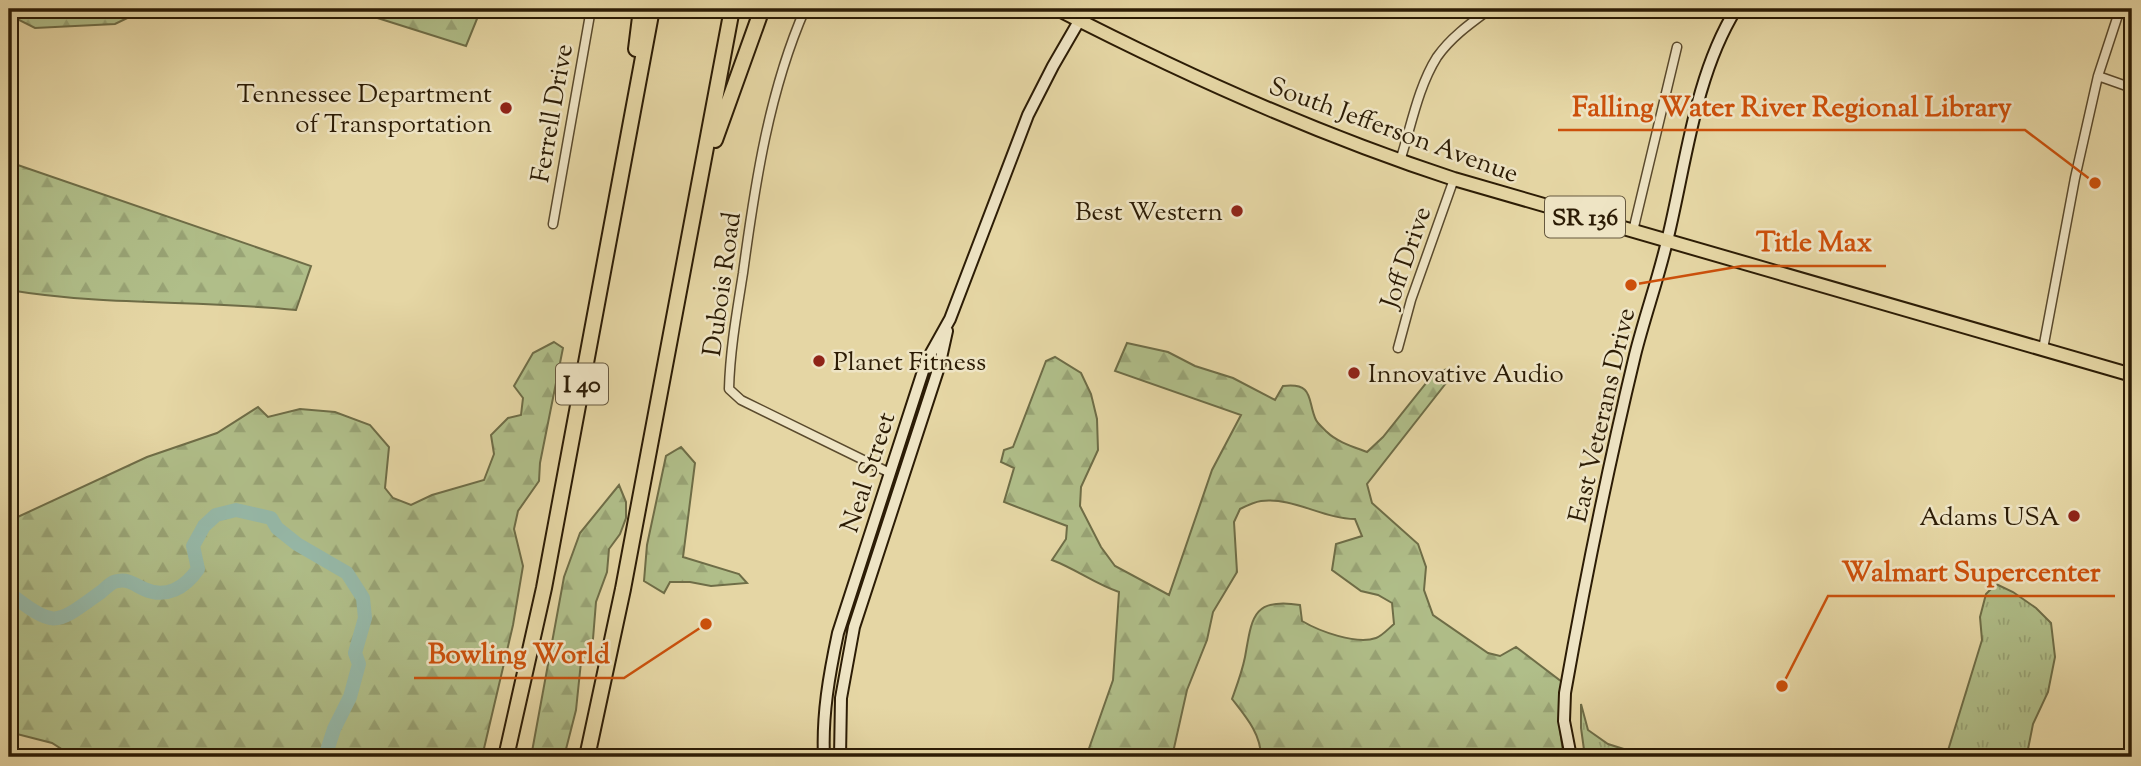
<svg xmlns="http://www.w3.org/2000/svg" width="2141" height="766" viewBox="0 0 2141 766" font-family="'Sorts Mill Goudy',serif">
<defs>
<pattern id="grass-tufts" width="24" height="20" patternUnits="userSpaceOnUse" patternTransform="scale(1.75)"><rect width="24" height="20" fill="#b0be89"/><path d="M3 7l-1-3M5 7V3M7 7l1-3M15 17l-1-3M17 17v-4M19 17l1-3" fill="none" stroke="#98a375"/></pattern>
<pattern id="forest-firs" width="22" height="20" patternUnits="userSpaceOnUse" patternTransform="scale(1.75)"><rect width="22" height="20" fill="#b0be89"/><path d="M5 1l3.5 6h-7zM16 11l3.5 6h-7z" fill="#98a375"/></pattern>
</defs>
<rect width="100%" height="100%" fill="#e5d6a4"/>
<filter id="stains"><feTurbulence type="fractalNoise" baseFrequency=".00286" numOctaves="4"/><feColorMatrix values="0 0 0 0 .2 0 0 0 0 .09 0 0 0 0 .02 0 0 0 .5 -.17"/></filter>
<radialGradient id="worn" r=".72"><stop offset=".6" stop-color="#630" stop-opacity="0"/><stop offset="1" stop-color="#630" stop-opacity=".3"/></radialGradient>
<path fill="url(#grass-tufts)" stroke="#6e6d47" stroke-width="2" d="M1996,584L2013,592L2036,608L2051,623L2055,657L2048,692L2033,724L2027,754L2029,757H1946L1982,640L1980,617L1986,594Z
M1581,704L1588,730L1608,744L1649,757H1585L1581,728Z"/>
<path fill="url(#forest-firs)" stroke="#6e6d47" stroke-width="2" d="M9,9H146L115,24L35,28L9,15Z
M349,9H481L466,46Z
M9,162L311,266L296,310C200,300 104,306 9,290Z
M554,342L563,348L540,463L539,481L518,511L514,529L523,566L513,625L482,757H74L52,743L9,732V521L147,457L217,433L258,407L268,417L300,409L335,412L370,425L389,447L385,488L393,498L411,505L432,495L484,480L494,454L491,435L508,418L521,415L523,398L514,386L533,353Z
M1127,343L1168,352L1195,366L1233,378L1275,400L1283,386C1315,382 1307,401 1316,420C1318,424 1324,429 1327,432C1337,442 1354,447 1367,452L1383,437L1435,372L1449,369L1450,378L1367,484L1372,503L1418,544L1426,567L1424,590L1433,615L1488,653L1500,656L1516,647L1562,682C1558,708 1559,731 1564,757H1261C1261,734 1246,717 1232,699C1237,685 1242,672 1245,657C1252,618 1252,597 1300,605L1302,621C1319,631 1356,645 1376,638C1382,636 1389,628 1394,624L1392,603L1378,595L1361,591L1332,570L1336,544L1362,536L1355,519C1324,519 1293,497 1261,501C1254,502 1246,506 1240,509L1234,522L1237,572L1213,612L1207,640L1187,690L1172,757H1086L1113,680L1119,592C1095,584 1076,569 1052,560L1066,539L1067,526L1004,502L1014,468L1001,462L1004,450L1013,447L1046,361L1055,357L1081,373L1091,394L1097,419L1098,450L1081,487L1080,506L1101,547L1115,566L1169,595L1212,470L1241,415L1115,371Z
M681,447L695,463L683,557L739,574L747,583L711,586L690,582H670L664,593L644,581L647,545L666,456Z
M619,485L626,502V518L620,534L609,549L607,572L596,602L593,639L581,662L576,710L564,757H531L564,577L580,533Z"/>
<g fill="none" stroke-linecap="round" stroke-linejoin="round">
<path stroke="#96b9a9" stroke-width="14" d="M9,593C56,629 55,625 101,592C106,588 112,581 118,581C129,579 135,585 144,589C166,599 185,588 198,569L193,546L204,526L216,515L236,510L271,518L277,528L297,544L347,573L363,598L365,618L355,653L359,664L350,697L334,729L325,757"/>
<g stroke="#5a4a2d" stroke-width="11">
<path id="street" d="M805,9C769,91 755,184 743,273C737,311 730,350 729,389L741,400L890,473
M2098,76L2132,88
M1400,161C1411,127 1418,87 1437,57C1451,37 1471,23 1490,9
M553,224L591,9
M1633,231L1677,47
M1398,348L1411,300L1454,179
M2043,349L2075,178L2098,76L2120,9"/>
</g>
<g stroke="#2c1c05" stroke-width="14">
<path id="secondary" d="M824,757C822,715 829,675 838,633L926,362L950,319L1028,115L1053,66L1086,9
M840,757L841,698L854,627L939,367L947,331
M1571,757L1564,721L1565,693C1585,580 1608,467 1635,355C1645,315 1659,277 1668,237C1686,163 1695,75 1736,9"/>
</g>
<g stroke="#2c1c05" stroke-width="16">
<path id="primary" d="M1057,9C1185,75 1316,134 1454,179L2132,375"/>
</g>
<g stroke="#2c1c05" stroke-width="18">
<path id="highway" d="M636,49L641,9
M715,140L762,9
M506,757L544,588L652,9
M587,757L623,589L732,9"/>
</g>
<use href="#street" stroke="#eee4c4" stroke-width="8"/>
<use href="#secondary" stroke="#eee4c4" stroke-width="10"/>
<use href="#primary" stroke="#e5d6a4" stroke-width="12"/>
<use href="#highway" stroke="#e5d6a4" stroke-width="14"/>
</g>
<g fill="#8f2418" stroke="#eee4c4" stroke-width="2.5">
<circle cx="506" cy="108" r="7"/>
<circle cx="1237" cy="211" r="7"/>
<circle cx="819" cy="361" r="7"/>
<circle cx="1354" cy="373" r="7"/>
<circle cx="2074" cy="516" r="7"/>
</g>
<g text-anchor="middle" stroke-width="5" stroke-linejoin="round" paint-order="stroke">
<g fill="#eee4c4" stroke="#66583e" stroke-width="2">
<rect x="1545" y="196.5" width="80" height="41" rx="5"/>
<rect x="556" y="363.5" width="52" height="41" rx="5"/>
</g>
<g font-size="24" font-weight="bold" fill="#2c1c05">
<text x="1585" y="225">SR 136</text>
<text x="582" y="392">I 40</text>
</g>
<g font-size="26" fill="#2c1c05" stroke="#eee4c4" text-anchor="end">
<text x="492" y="102">Tennessee Department<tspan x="492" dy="30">of Transportation</tspan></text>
<text x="1223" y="220">Best Western</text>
<text x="833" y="370" text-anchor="start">Planet Fitness</text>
<text x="1368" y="382" text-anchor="start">Innovative Audio</text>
<text x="2060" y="525">Adams USA</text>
</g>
<g font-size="26" fill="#2c1c05" stroke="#eee4c4">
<text transform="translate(551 113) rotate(-80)" y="9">Ferrell Drive</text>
<text transform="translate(1394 129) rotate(20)" y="9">South Jefferson Avenue</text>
<text transform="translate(1405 257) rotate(-71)" y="9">Joff Drive</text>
<text transform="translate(721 284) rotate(-82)" y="9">Dubois Road</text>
<text transform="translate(1601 415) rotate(-77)" y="9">East Veterans Drive</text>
<text transform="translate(867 472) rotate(-72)" y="9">Neal Street</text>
</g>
</g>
<path fill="none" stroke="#cc500b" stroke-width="2.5" d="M2095 183L2025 130H1558M1631 285L1742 266H1886M1782 686L1828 596H2115M706 624L624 678H414"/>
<g fill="#cc500b" stroke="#eee4c4" stroke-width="2.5">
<circle cx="2095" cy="183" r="7"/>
<circle cx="1631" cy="285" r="7"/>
<circle cx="1782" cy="686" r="7"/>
<circle cx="706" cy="624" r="7"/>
</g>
<g font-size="28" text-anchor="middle" font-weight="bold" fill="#cc500b" stroke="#eee4c4" stroke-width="5" stroke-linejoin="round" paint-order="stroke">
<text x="1792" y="116">Falling Water River Regional Library</text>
<text x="1814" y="251">Title Max</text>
<text x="1971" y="581">Walmart Supercenter</text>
<text x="519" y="663">Bowling World</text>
</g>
<rect width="2141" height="766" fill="none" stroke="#e5d6a4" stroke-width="35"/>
<rect x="10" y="10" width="2120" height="745" fill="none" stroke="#2c1c05" stroke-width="3.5"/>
<rect x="18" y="18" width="2106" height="731" fill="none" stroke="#2c1c05" stroke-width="2"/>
<rect width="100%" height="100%" filter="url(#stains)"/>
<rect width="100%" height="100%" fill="url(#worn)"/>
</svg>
